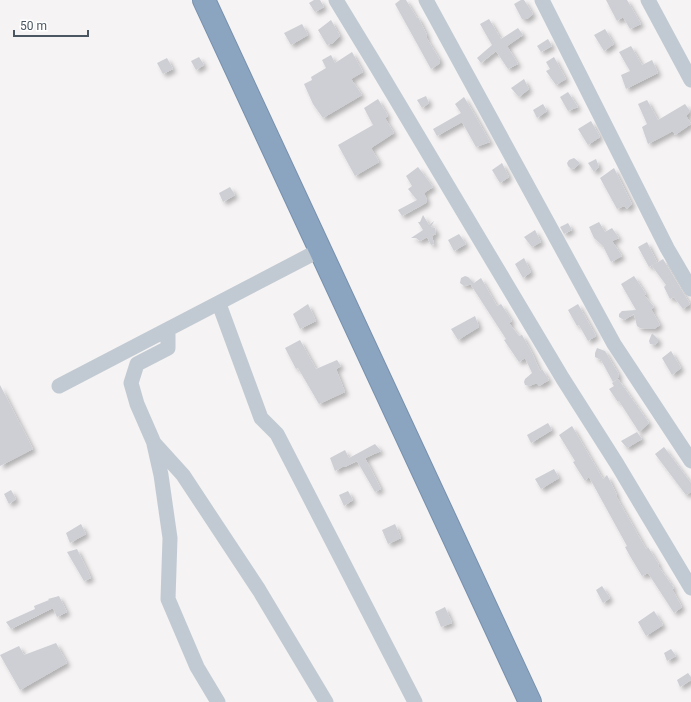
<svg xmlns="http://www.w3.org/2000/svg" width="691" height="702" viewBox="0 0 691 702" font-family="Roboto,sans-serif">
<defs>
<filter id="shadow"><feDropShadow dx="3.5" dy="3.5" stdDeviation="2" flood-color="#0004"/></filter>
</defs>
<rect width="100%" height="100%" fill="#f5f3f3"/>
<path fill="#cdcfd5" filter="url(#shadow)" d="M314,0H320L324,7L315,12L309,3Z
M400,0H406L417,18L418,17L427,35L426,37L440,60L439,64L431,69L395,4Z
M521,0H524L533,14L527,19H522L514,4Z
M606,0H627L641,24L630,29L623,17L617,21Z
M489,19L501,39L518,28L523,35L507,46L518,64L508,69L496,51L481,63L477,58L492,45L480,24Z
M331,20L340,36L333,43L327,45L318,30Z
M302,24L308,35L291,45L284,33Z
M605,29L614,44L604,51L594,35Z
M548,39L552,46L541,52L537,46Z
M631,46L642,65L652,60L658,73L626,89L621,75L630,71L619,52Z
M352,52L363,72L351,79L362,95L323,118L313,104L304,84L312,80L311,77L326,68L322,60L331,55L335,63Z
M199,57L204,65L196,70L191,61Z
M554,57L566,79L556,85L546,71L550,69L546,62Z
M167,58L173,69L163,74L157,63Z
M524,79L529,89L519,97L511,88Z
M568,92L578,107L568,111L560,97Z
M426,96L429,103L422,108L417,100Z
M464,97L473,112L490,142L476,147L462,122L437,136L433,129L461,113L455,104Z
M378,99L388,116L385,118L394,133L371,148L379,162L355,176L338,145L373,125L364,108Z
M647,100L658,120L685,104L690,111L686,116L691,124L675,135L673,131L648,144L642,127L647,124L638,104Z
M543,104L547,111L537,118L533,110Z
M591,121L600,137L588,145L578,129Z
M574,158L580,163L575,168L571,169L568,166L567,163L569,160Z
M596,159L599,167L594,172L588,163Z
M502,163L509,177L500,183L492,170Z
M418,167L433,187L424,193L427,200L426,203L402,216L398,210L417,200L408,189L412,186L406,176Z
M614,168L632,204L627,209L624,206L617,209L600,178Z
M230,187L235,195L223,202L219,193Z
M423,215L429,225L434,221L431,227L435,228L436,234L432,236L434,244L431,245L427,237L420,241L416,238H411L423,230L418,222H420Z
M599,222L605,232L612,228L619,238L612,241L622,256L611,262L603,246L594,238L589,227Z
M568,223L572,230L564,234L560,227Z
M535,230L541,242L532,247L524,237Z
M459,234L466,244L454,251L448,240Z
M647,242L657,262L649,267L638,247Z
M524,258L531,272L523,278L515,264Z
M663,259L690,304L683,309L674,297L670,299L664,287L666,285L652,266Z
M465,276L468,277L474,283L481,278L497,306L501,304L512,321L509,323L519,336L522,335L532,353L540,371L542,369L549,380L539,386L537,383L529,386L525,385L524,382L525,379L532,373L525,358L519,362L504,340L506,339L471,285L473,284L464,286L460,283L461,278Z
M634,276L646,294L644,295L654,307L651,309L660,325L654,329L640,328L637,326L634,314L624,320L619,317V314L622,311L636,310L621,284Z
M308,304L316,321L300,329L293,314Z
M578,304L596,336L588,341L579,325L577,326L568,310Z
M475,316L479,327L458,340L451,329Z
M652,333L658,339V342L655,345L650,344L649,341Z
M300,340L316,369L337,360L341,366L336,369L345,392L319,404L298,368L296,369L285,348Z
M597,348L605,351L618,373L619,377L613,382L601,360L595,357V353Z
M671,351L681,368L672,375L662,358Z
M618,379L649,423L639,432L619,401L618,402L609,389L614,386L612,383Z
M0,385L33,449L0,466Z
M548,423L552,430L531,443L527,435Z
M572,426L603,479L607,475L617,495L616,496L646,549L648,547L659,565L658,566L674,588L672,589L682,607L674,613L648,573L642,576L630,556L625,547L627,546L589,477L585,481L573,462L575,461L559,435Z
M637,432L642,439L627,448L621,441Z
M375,444L381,451L365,458L381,489L375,492L357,461L345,467L344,466L335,471L330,458L345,450L349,458Z
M664,447L691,483V492L686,495L655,454Z
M554,469L559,478L541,489L535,479Z
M11,490L16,499L9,504L4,494Z
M348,491L353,500L344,506L339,495Z
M81,524L86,534L70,543L66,533Z
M395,524L401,538L388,544L382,530Z
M77,549L91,578L84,581L67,552Z
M602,586L610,598L603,603L596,590Z
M59,596L67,612L57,617L53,608L11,629L6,622L35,609L34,606L49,600L48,599Z
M445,607L452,623L441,627L435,612Z
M654,611L663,625L646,636L638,622Z
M56,643L67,663L20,690L0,655L19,646L24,655Z
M671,649L676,656L667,661L664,653Z
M688,673L691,677V680L680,687L677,680Z"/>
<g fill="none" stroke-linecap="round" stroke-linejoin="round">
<g stroke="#7690ad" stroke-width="24">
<path id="highway" d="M204,0L530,702"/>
</g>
<path stroke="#c1cad2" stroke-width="15" d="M336,0L378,69L563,379L617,464L691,588
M426,0L614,344L691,461
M542,0L667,248L691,289
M648,0L691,80
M219,304L261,418L277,434L415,702
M168,330V348L137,364L131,383L137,404L154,443L183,475L259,590L326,702
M59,386L320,250
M154,444L161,475L170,538L168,599L197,667L218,702"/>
<use href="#highway" stroke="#8ba5c1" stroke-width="22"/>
</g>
<path d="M14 30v6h74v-6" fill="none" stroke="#4a5661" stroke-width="2"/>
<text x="20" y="30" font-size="12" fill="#4a5661" stroke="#ffffff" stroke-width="3" paint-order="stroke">50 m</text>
</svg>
